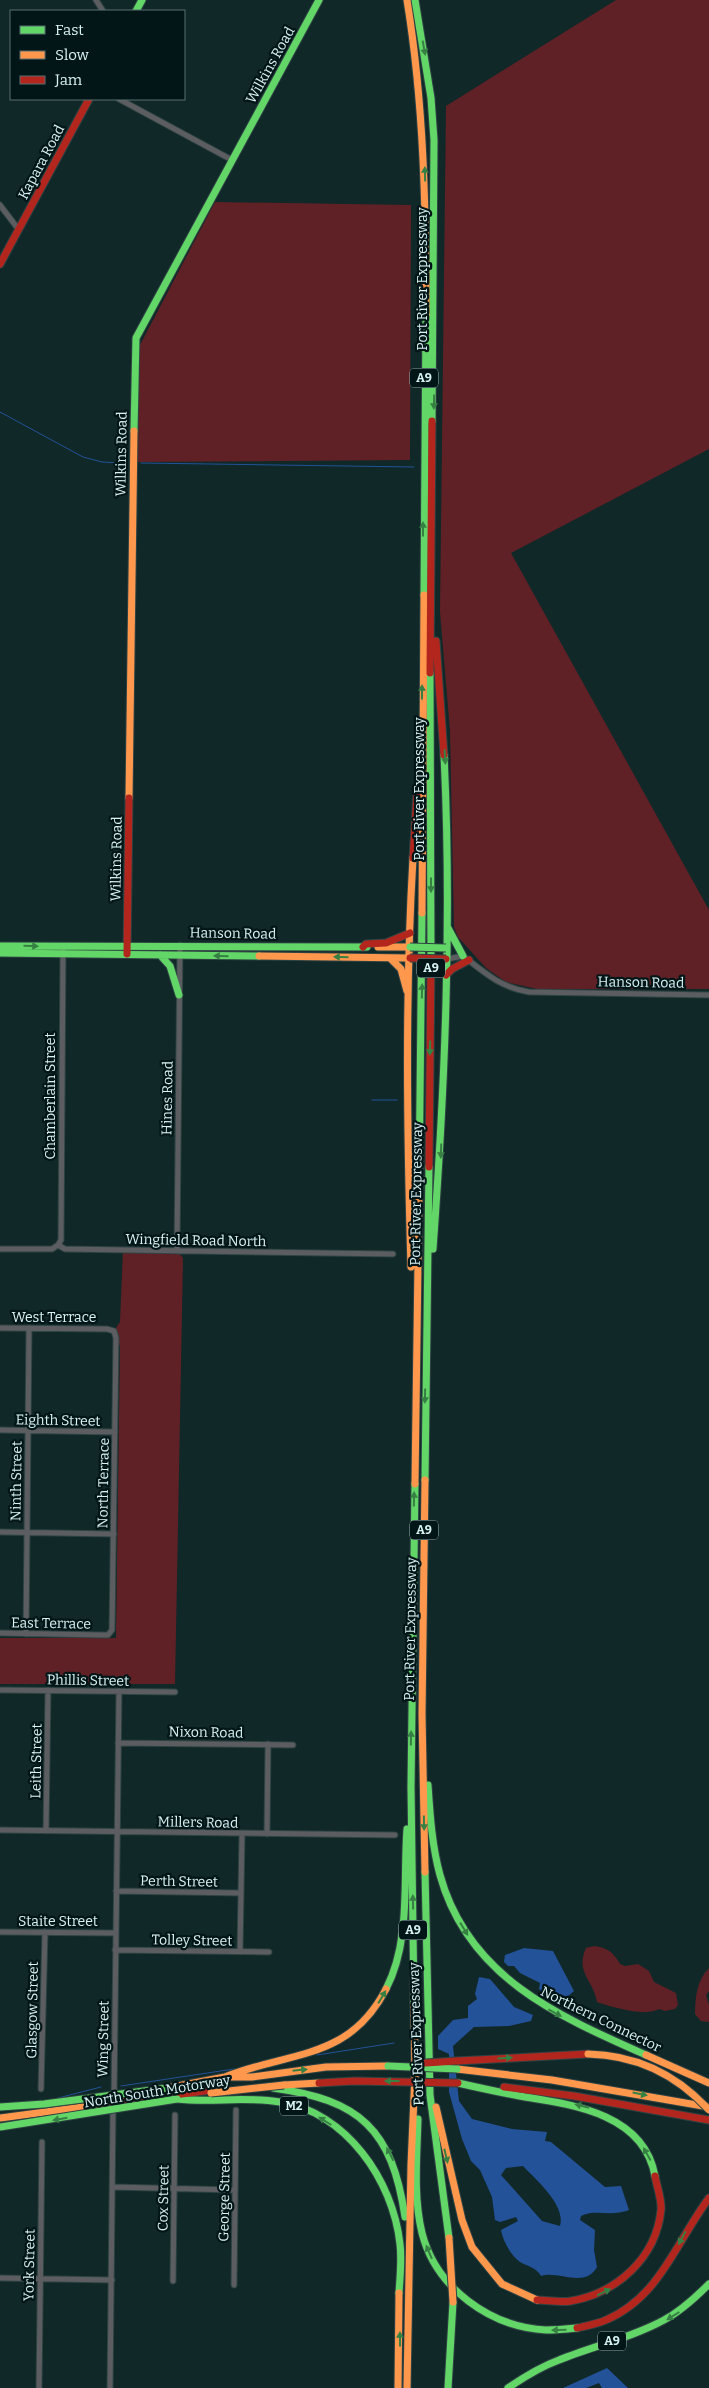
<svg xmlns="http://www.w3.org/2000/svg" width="709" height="2388" viewBox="0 0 709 2388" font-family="Bitter,serif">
<rect width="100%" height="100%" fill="#102828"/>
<path fill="#5f2126" d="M616,0H709V449L511,553L709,910V989H537L506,982L486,968L458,937L454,927L450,731L440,612L446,106Z
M215,202L411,205L410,460L137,462L140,345Z
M123,1250L177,1251L183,1258L175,1684H0V1638H116L120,1345H116L114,1331L120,1322Z
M594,1946C608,1948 613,1952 620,1964L625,1966L638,1964L649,1971L654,1982L676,1993L678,2005L675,2009L665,2011L659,2009C646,2017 611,2007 597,2002C593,1979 575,1973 586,1948Z
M709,1968V1991L706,1995L709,2005V2022L701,2021L695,2014C695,1997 697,1980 709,1968Z"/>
<path fill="#235298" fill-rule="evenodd" d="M524,1948L553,1951L574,1991L567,1997L547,1989L542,1991L539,1989L540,1983L520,1973L514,1966H508L504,1962L505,1955Z
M479,1977L490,1979L514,2007L533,2015L531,2021L509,2026L474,2027L453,2046L459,2101L472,2119L512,2129L547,2132L545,2141L551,2142L605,2187L621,2186L629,2210C612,2217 596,2209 581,2216L580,2220L595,2230L594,2250L597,2267C585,2289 558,2270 541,2276C537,2268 527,2266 520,2262C511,2256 503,2241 501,2230L518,2221L516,2217L500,2222L495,2220L492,2197L480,2170L471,2161L462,2139L449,2092V2054L438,2049V2036L453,2020L468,2018V2006L477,1999L475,1994ZM523,2166C536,2180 566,2205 560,2226L542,2221L501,2175L506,2168Z
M607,2368L628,2388H602L599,2383L586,2388H563Z"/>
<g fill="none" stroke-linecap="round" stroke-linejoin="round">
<path stroke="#235298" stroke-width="1" d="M0,412L83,457L102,462L122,463
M141,463L414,467
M372,1100H397
M317,2055L394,2043
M121,2086L234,2069
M58,2098L101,2087"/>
<g stroke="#2f4343" stroke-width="7">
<path id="street" d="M96,0L103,11
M119,99L232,160
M0,205L19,230
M447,959L463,956
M467,959C487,975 503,988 529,992L709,995
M58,1245L61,1240L63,951
M0,1249H52L58,1245L65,1249L393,1254
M177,1251L180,945
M0,1328L107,1329L114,1331L116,1338L112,1630L108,1635H102L0,1633
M0,1430L115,1432
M0,1532L114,1534
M26,1634L29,1328
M0,1690L175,1692
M118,1743L293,1745
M0,1830L395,1835
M46,1831L48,1690
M267,1834L268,1744
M116,1891L241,1893
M0,1932L115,1933
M115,1950L269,1952
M240,1952L242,1834
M41,2089L45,1932
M114,2098L119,1691
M113,2187L235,2190
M0,2278L112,2280
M173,2281L175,2115
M234,2285L236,2110
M39,2388L42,2142
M110,2388L113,2109"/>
</g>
<g stroke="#2f4343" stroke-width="9">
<path id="fast" d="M415,0L431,98L434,140L432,421
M136,11L142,0
M134,431L136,338L319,0
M424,595L426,315
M430,673L431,961
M448,928L463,956
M0,946L367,947
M0,953L259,956
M160,955L170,966L179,995
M419,1189L422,913
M433,1249C445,1084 452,920 444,755
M425,1480L429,1167
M428,1785C430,1815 432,1846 440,1875C468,1977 558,2016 646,2055
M425,1872L430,2095L449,2238
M386,1989C411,1941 403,1882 407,1829
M414,2004L411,1787L415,1484
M458,2083C480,2088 503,2093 525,2097C576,2105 644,2115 655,2176
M273,2088C360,2100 392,2129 405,2217
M177,2099C212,2103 243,2096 280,2102C346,2112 393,2180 400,2244C402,2260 400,2277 399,2293
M418,2119C417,2157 413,2196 422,2233C436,2288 490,2327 546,2330C556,2330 567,2329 577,2328
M448,2388L453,2302
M508,2388C524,2377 540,2367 559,2360C593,2346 631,2338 664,2320C681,2311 695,2298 709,2284"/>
</g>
<g stroke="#2f4343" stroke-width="9">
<path id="slow" d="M407,0C424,105 426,209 426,315
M129,798L134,431
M422,913L424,595
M378,947H410
M259,956L410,958
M390,958L401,969L407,991
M411,1267C407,1131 405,994 413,858
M425,1480L422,1714L425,1872
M415,1484L419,1189
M646,2055L709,2083
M457,2069L552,2080L709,2107
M225,2077C289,2051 349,2061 386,1989
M284,2085L319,2083
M167,2088L225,2077H252L326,2067L388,2066
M436,2107L462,2220L472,2247L502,2284L537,2300
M0,2118L113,2103
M398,2388L399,2293
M407,2388L411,2165L415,2074L414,2004"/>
</g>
<g stroke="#2f4343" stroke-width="9">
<path id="jam" d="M0,264L89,99
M436,641L444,755
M430,673L432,421
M413,858L417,793
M363,947L366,944L386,943L410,933
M127,954L129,798
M446,975L452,969L469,960
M429,1167L431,961
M456,2061L588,2054
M504,2087L574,2096L709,2120
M113,2103L220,2089
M537,2300C547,2300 560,2303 571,2301C617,2293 656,2258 661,2210C662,2200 657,2187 655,2176
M577,2328C586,2326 597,2324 606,2320C660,2297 676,2242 709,2198"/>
</g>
<use href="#street" stroke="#5c5d60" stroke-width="5"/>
<use href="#fast" stroke="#63d668" stroke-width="7"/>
<use href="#slow" stroke="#ff974d" stroke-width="7"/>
<use href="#jam" stroke="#b3261e" stroke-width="7"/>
<g stroke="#2f4343" stroke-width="9" stroke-linecap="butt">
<path id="fast-bridge" d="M410,947L446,948
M388,2066L457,2069
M0,2107L44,2104L167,2088
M0,2127L177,2099"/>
</g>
<g stroke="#2f4343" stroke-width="9" stroke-linecap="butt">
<path id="slow-bridge" d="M588,2054C637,2055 676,2074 709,2110
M211,2093L284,2085
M449,2238L453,2302"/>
</g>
<g stroke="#2f4343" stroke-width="9" stroke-linecap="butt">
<path id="jam-bridge" d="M410,958L446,959
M426,2063L456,2061
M319,2083L354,2081L458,2083"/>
</g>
<use href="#fast-bridge" stroke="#63d668" stroke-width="7"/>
<use href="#slow-bridge" stroke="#ff974d" stroke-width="7"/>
<use href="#jam-bridge" stroke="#b3261e" stroke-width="7"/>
</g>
<defs><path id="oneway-solid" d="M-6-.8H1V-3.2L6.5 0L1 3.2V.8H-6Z" transform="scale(1.25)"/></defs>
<g fill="#378044">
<use href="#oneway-solid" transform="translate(424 48) rotate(80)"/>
<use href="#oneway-solid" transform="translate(425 174) rotate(-91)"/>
<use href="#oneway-solid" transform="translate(434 402) rotate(91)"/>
<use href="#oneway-solid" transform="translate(423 529) rotate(-90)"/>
<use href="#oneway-solid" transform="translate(422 692) rotate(-90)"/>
<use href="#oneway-solid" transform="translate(445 757) rotate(87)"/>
<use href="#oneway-solid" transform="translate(431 885) rotate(90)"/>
<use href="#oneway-solid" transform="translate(31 946) rotate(1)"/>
<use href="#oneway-solid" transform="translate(221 956) rotate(-179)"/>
<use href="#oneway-solid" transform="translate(341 957) rotate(-179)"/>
<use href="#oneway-solid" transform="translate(422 991) rotate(-89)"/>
<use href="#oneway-solid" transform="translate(430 1048) rotate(91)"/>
<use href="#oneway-solid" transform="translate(441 1151) rotate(92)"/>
<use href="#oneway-solid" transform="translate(425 1396) rotate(91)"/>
<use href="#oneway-solid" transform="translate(414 1499) rotate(-89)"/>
<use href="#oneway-solid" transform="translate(411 1738) rotate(-89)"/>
<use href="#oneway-solid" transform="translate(424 1823) rotate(89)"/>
<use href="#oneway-solid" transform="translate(413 1902) rotate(-91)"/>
<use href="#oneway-solid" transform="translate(464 1929) rotate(59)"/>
<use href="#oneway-solid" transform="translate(382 1997) rotate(-59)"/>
<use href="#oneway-solid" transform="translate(555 2013) rotate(28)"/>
<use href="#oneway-solid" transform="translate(505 2058) rotate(-3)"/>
<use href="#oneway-solid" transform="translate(300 2070) rotate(-6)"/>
<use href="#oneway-solid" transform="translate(392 2081) rotate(-180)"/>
<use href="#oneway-solid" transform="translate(640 2094) rotate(11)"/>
<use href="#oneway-solid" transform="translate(582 2106) rotate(-166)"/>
<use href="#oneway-solid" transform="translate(60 2119) rotate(170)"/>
<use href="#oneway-solid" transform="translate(325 2121) rotate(-148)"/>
<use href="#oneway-solid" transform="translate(390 2154) rotate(-117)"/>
<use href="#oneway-solid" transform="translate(647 2154) rotate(-119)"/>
<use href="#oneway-solid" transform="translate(446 2156) rotate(77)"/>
<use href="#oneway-solid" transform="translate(682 2238) rotate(118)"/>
<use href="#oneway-solid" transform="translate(429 2252) rotate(-113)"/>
<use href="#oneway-solid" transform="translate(604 2292) rotate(-26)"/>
<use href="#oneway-solid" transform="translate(673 2316) rotate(148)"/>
<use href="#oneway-solid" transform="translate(559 2330) rotate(179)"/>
<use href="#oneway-solid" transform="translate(400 2339) rotate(-90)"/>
</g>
<g text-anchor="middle" stroke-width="4.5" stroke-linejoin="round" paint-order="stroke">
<g fill="#021618" stroke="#98b1b2" stroke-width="1">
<rect x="410" y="368.5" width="28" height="19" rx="4"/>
<rect x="417" y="958.5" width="28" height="19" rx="4"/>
<rect x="410" y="1520.5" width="28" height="19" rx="4"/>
<rect x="399" y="1920.5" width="28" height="19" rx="4"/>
<rect x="280" y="2096.5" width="28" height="19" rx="4"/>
<rect x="598" y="2331.5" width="28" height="19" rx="4"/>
</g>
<g font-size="12" font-weight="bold" fill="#d8f3f4">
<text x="424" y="382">A9</text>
<text x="431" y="972">A9</text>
<text x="424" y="1534">A9</text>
<text x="413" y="1934">A9</text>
<text x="294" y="2110">M2</text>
<text x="612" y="2345">A9</text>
</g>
<g font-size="14" fill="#d8f3f4" stroke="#021618">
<text transform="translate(270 65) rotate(-61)" y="5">Wilkins Road</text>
<text transform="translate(41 162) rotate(-62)" y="5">Kapara Road</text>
<text transform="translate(422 279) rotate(-90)" y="5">Port River Expressway</text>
<text transform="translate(121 454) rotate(-89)" y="5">Wilkins Road</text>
<text transform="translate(419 789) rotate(-90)" y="5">Port River Expressway</text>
<text transform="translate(116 859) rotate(-89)" y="5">Wilkins Road</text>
<text transform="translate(233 933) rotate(1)" y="5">Hanson Road</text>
<text transform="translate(641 982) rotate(1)" y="5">Hanson Road</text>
<text transform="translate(50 1096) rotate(-90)" y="5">Chamberlain Street</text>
<text transform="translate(167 1098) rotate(-89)" y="5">Hines Road</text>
<text transform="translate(416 1194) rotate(-89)" y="5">Port River Expressway</text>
<text transform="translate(196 1240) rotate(1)" y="5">Wingfield Road North</text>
<text x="54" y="1322">West Terrace</text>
<text transform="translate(58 1420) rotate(1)" y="5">Eighth Street</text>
<text transform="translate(16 1481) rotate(-89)" y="5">Ninth Street</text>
<text transform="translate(103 1483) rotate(-89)" y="5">North Terrace</text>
<text transform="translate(51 1623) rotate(1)" y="5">East Terrace</text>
<text transform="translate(410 1629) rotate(-89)" y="5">Port River Expressway</text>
<text transform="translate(88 1680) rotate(1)" y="5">Phillis Street</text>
<text transform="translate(206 1732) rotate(1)" y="5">Nixon Road</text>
<text transform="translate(36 1761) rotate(-89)" y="5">Leith Street</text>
<text transform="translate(198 1822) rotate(1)" y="5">Millers Road</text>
<text transform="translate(179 1881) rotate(1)" y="5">Perth Street</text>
<text x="58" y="1926">Staite Street</text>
<text transform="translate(192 1940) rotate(1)" y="5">Tolley Street</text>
<text transform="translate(32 2010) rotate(-89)" y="5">Glasgow Street</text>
<text transform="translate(601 2019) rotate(26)" y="5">Northern Connector</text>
<text transform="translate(416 2034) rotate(-92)" y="5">Port River Expressway</text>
<text transform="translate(103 2039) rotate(-89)" y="5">Wing Street</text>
<text transform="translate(157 2091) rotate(-9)" y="5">North South Motorway</text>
<text transform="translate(224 2197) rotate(-89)" y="5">George Street</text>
<text transform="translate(163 2198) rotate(-89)" y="5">Cox Street</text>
<text transform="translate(29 2265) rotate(-89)" y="5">York Street</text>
</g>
</g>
<rect x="10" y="10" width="175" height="90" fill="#021618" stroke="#586e70"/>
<rect x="20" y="26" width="25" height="8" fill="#63d668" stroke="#586e70"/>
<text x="55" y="35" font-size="15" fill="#d8f3f4">Fast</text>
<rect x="20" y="51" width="25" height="8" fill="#ff974d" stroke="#586e70"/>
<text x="55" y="60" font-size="15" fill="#d8f3f4">Slow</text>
<rect x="20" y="76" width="25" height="8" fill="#b3261e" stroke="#586e70"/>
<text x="55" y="85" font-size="15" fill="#d8f3f4">Jam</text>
</svg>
